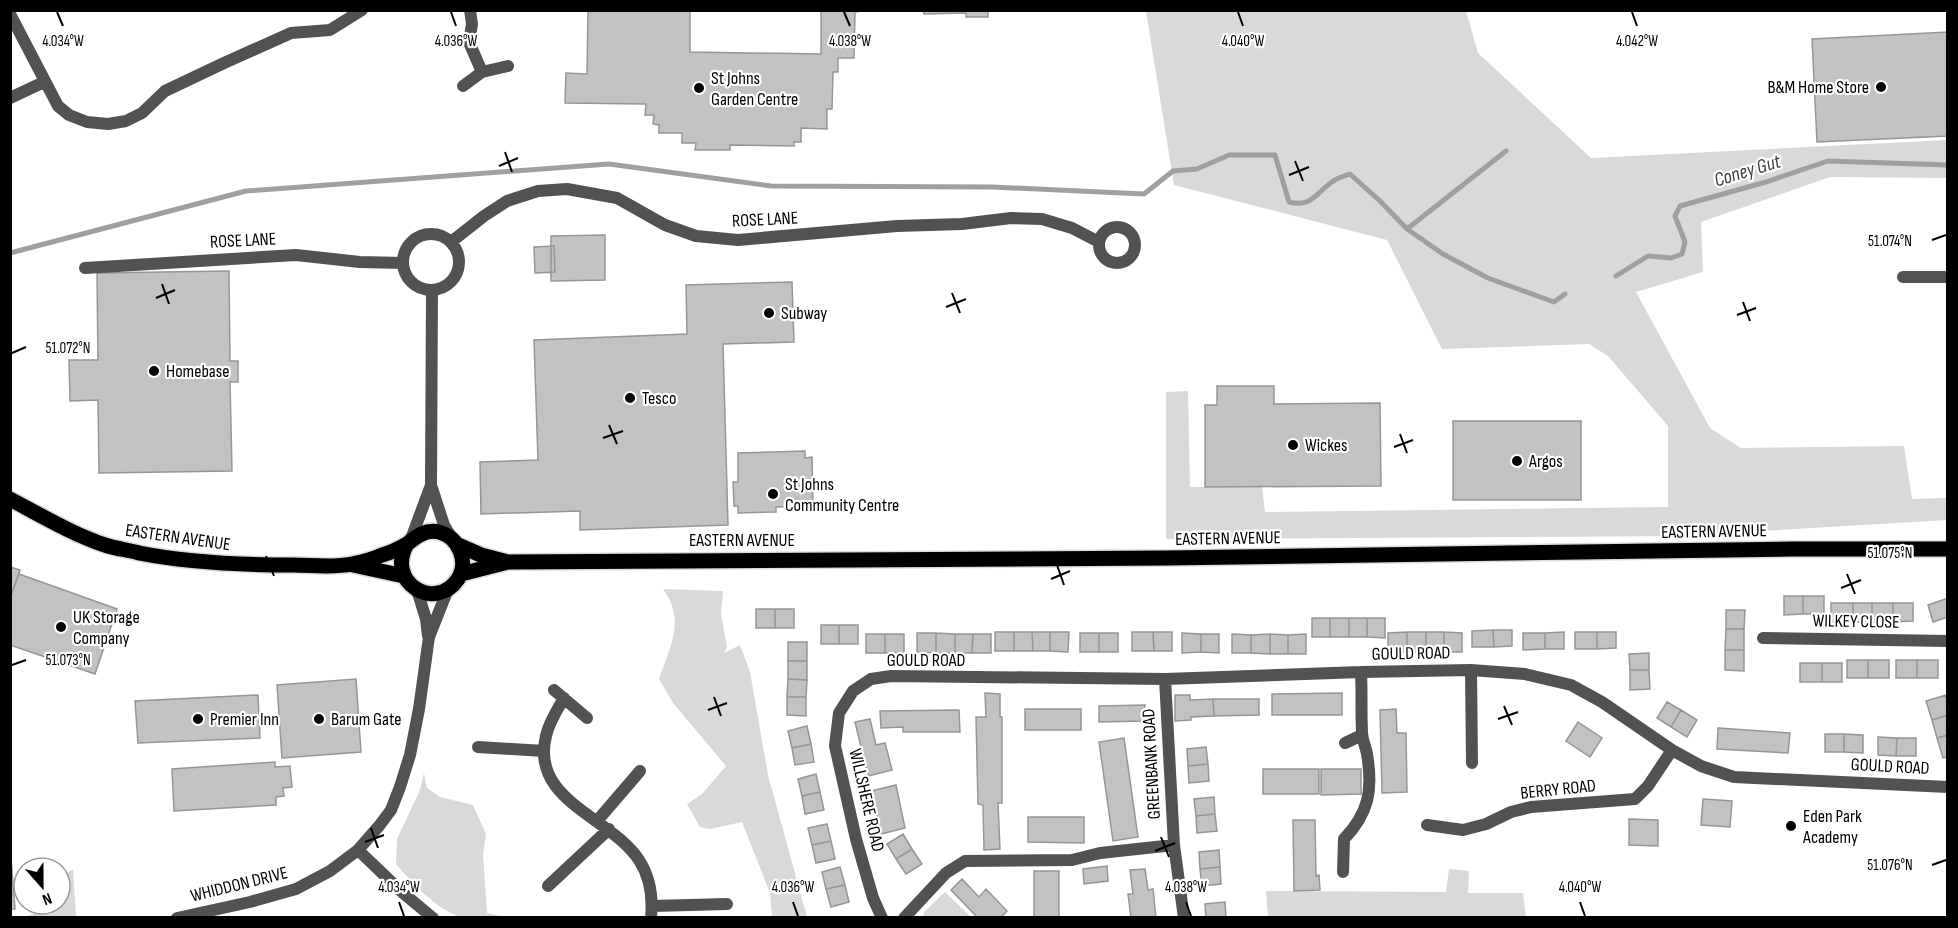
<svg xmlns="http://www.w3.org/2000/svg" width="1958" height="928" viewBox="0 0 1958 928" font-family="'Sofia Sans Condensed',sans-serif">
<rect width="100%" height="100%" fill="#fff"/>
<path fill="#d9d9d9" d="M1146,11H1466L1478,53L1591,158L1947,140V178L1830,177L1701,222L1703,272L1636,292L1710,428L1741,448L1904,446L1912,499L1947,498V520L1678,536L1166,539V392L1188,391L1190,487H1262L1265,512L1668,507V426L1608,356L1589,344L1442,349L1387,240L1174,185Z
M663,589L723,591L721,614L727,647L724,653L740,645L750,672L768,775L807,917H772L770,893L742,822L710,829L700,827L687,804L702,794L726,766L673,703L659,679C670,646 686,621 663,589Z
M424,773L427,788L440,797L473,805L486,834L483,855L487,913L504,917C491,918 473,921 461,917C436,909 413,884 396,864L397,839L420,790Z
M73,869L76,917H24L51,908V904H60V878Z
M1449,869L1469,871L1468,893H1523L1526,917H1268L1266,891L1446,892Z
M945,892L971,917H923L924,912Z"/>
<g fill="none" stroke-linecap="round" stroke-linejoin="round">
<path stroke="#a0a0a0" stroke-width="5" d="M1407,229L1506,151
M10,253L246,191L609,164L771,186L992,187L1144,194L1173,171L1197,169L1229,155H1275L1289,202C1311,208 1316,193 1332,182C1337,178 1344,176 1350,174L1380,201L1407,229L1443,254L1488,278L1554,302L1565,294
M1616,276L1648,256L1671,258L1682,254L1685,242L1675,216L1680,206L1766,182L1828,161L1948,165"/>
</g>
<path fill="#c2c2c2" stroke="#969696" stroke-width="1.5" d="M588,10H690V52L821,54V10H869L855,12L854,58H838V72H833L832,109H827V129L801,128V142H794V146L730,145V150H695L696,143H682V133H659V125L653,124L654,115H645L646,104L565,103L566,73L587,74Z
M923,10H988V17H966V13L924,14Z
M1948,32V136L1817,142L1812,39Z
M605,235V280L551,281V236Z
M554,246L555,272L535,273L534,247Z
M229,271L230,361H238V382H230L232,471L99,473L98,400L70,401L69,360H98L97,273Z
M792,282L794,342L723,344L728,525L580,530V511L481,514L480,462L538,460L534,340L687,334L686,285Z
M1217,386H1274V404L1380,403L1381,486L1205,487V405H1217Z
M1453,421H1581V500H1453Z
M805,451V458L812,457L813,506L776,507V512L738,513V506H734L733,482H738V453Z
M10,567L20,570L10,598Z
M19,574L117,609L95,674L10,645V598Z
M1784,596H1803V614L1784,615Z
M1803,596H1824V614H1803Z
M1948,598V617L1933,622L1928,605Z
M1831,603H1853V622H1831Z
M1853,603H1872V622H1853Z
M1872,603H1893V622H1872Z
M1893,603H1913V621L1893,622Z
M756,609H775V628H756Z
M775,609H794V628H775Z
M1726,610H1745L1744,629H1726Z
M1312,618H1330V637H1312Z
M1330,618H1349V637H1330Z
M1349,618H1367V637H1349Z
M1367,618H1385V638L1367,637Z
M821,625H839V644H821Z
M839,625H858V644H839Z
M1726,629H1744V650H1725Z
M1493,630H1512V646L1494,647Z
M1493,630L1494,647H1472V631Z
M995,632H1014V651H995Z
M1014,632H1032L1033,651H1014Z
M1032,632H1050V651H1033Z
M1050,632H1069L1068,652L1050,651Z
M1132,632H1153L1154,651H1132Z
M1153,632H1172V651H1154Z
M1407,632V652H1388V633Z
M1407,632H1426V652H1407Z
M1426,632H1444V652H1426Z
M1444,632L1462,633V652H1444Z
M1564,632V649H1545V633Z
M1575,632H1597V649H1575Z
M1597,632H1616V648L1597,649Z
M917,633H936V653L917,652Z
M936,633L955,634V653H936Z
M1080,633H1099V652H1080Z
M1099,633H1118V652H1099Z
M1182,633L1201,634V652L1182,653Z
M1523,633H1545V649L1523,650Z
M866,634H885V653H866Z
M885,634H904V653H885Z
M955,634H973L972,653H955Z
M973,634H991V653H972Z
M1201,634H1219V653L1201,652Z
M1232,634L1251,635V653H1232Z
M1270,634L1288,635V654H1270Z
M1270,634V654L1251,653V635Z
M1306,634V654H1288V635Z
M788,642H807V661H788Z
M1725,650H1744V671L1725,670Z
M1649,653V670H1630L1629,654Z
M1847,660H1868V678H1847Z
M1868,660H1889V678H1868Z
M1896,660H1917V678H1896Z
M1917,660H1938V678H1917Z
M788,661H807V680L788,679Z
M1800,663H1822V682H1800Z
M1822,663H1842V682H1822Z
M1630,670H1649L1650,689L1630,690Z
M356,679L361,752L282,758L277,685Z
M788,679L807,680L806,697H787Z
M985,693L1000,694V717H1002V803H998L1000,849L984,850L983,805L978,804L976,717H986Z
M1342,693V715H1272V694Z
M258,695L260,738L138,743L135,701Z
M1175,695H1190V700L1213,699L1214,716L1191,717V720L1175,721Z
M1946,695L1948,715L1932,720L1926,701Z
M787,697H806V716L787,715Z
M1213,699H1259V715L1214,716Z
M1667,702L1681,710L1671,727L1657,718Z
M1145,705V721L1099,722V706Z
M1025,709H1081V730H1025Z
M1396,709L1397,733H1406L1407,792L1382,793L1380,710Z
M959,710L960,732H903V727L881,728L880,711Z
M1681,710L1697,720L1687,737L1671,727Z
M1948,715V735L1937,738L1932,720Z
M870,719L876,745L885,743L892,770L868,776L855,722Z
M1578,722L1602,738L1590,757L1566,741Z
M807,726L811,744L792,748L788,731Z
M1718,728L1790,733L1788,753L1717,749Z
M1825,734H1844V752H1825Z
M1844,734L1863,735V753L1844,752Z
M1948,735V757L1943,758L1937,738Z
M1878,737L1897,738L1896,756L1878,755Z
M1124,738L1138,837L1113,841L1099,742Z
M1897,738H1916V756H1896Z
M811,744L814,762L795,765L792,748Z
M1206,747L1208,764L1188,766L1187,749Z
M275,762V767L290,766L292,787L283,788L284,796L276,797V805L174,811L172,769Z
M1208,764L1209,781L1189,783L1188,766Z
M1263,769H1319V794H1263Z
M1321,769H1361V794L1321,795Z
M816,774L820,792L802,796L798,779Z
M896,785L905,828L881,834L871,791Z
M820,792L824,810L805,814L802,796Z
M1214,797L1215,814L1196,816L1194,799Z
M1703,799L1732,801L1730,827L1701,825Z
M1215,814L1217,831L1197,833L1196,816Z
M1028,817H1084V843L1028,842Z
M1629,819L1658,820V846L1629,845Z
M1293,820H1315L1316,876L1319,875L1320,890L1294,891Z
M827,824L831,841L812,845L808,828Z
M903,834L912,849L896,859L887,844Z
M831,841L835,859L816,863L812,845Z
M10,845L15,909H10Z
M912,849L922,864L906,874L896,859Z
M1219,850L1220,867L1200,869L1199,852Z
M1107,866L1108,881L1084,884L1083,869Z
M840,867L845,885L826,889L822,872Z
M1220,867L1221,884L1202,886L1200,869Z
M1145,869L1148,890L1153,889L1156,918H1131L1128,894H1133L1130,870Z
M1034,871H1059V918H1034Z
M962,879L979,897L986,889L1007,911L1000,918H978L951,890Z
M845,885L849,902L831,907L826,889Z
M1225,902L1226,918H1206L1205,904Z"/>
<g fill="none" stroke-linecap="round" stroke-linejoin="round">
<g stroke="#dbdbdb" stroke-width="18">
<path id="primary" d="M10,499C42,516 74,535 108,546C118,549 129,550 139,553C190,563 241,565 293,565C312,565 333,568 352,564C362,562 373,559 382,555C390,553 400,548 407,544C417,536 426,529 439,532C459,537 469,562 458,579C435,613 385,582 407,544
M458,545L481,555L508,562L1166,558L1793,549H1948
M353,565L404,576
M461,574L508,562"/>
</g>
<path stroke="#525252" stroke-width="12" d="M470,10L472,24L469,42L482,72
M10,14L58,106L69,115L87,122L108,124L126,121L142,113L165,91L224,63L291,33L330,30L362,10
M463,86L482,72L508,66
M10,98L44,82
M1099 245a18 18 0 1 1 36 0a18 18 0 1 1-36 0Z
M403 262a28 28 0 1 1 56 0a28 28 0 1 1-56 0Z
M451,242L484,216L507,201L538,191L567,189L617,198L665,225L696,236L738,240L897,226L962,224L1011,218L1042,219L1072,228L1099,242
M85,268L296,255L360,262L403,263
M1903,277H1948
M432,290L431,485L444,525L452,539
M411,539L431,485
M417,590L426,619L428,636
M1763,638L1948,641
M1471,670L1472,763
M1165,679L1174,845L1184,918
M554,690L587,718
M564,698C557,710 549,722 546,736C530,801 610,816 639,860C650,877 653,898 651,918
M1345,743L1362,735
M478,747L544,751
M597,821L640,771
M1427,825L1463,830L1486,824L1511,812L1531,807L1635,799L1648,786L1672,750
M358,850L403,893L433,918
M1343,872L1344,839C1369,813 1373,790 1367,754C1366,747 1362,740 1362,732C1361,712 1362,692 1361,672
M548,886L609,829
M652,906L727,904
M177,918L250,902L296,889L330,871L358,850L379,826L391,810L400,787L410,755L419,709L429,637L448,589
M882,918L873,898L856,839L835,746L839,713L853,691L871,679L891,676L1165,679L1361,672L1471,670L1525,674L1571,685L1602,702L1672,750L1701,766L1734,777L1948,787
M904,918L946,873L965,861L1072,860L1100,853L1174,845"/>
<use href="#primary" stroke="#000" stroke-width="15"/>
</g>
<path fill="none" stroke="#000" stroke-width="2" d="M57,12L63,26M451,12L456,26M844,12L850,26M1238,12L1243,26M1632,12L1637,26M505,152L512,172M1295,161L1303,181M499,166L518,158M1289,175L1309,167M1932,240L1946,235M162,284L169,304M952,293L960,313M156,298L175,290M1743,302L1750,321M946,307L966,299M1737,315L1756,308M12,353L26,347M609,425L617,444M1400,434L1407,453M603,438L623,431M1394,447L1413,440M1932,553L1946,547M266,556L274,576M1057,565L1064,585M260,570L280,562M1847,574L1855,594M1051,579L1070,571M1841,588L1861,580M12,665L26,660M714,697L721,716M1504,706L1512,725M708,710L727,703M1498,719L1518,712M371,828L378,848M1161,837L1169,857M365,842L384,835M1155,851L1175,843M1932,865L1946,860M399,902L404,916M793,902L798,916M1186,902L1191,916M1580,902L1585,916"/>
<g fill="#000" stroke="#fff" stroke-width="2">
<circle cx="1881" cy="87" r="6"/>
<circle cx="699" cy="88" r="6"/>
<circle cx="769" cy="313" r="6"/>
<circle cx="154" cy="371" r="6"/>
<circle cx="630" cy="398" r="6"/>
<circle cx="1293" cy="445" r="6"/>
<circle cx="1517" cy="461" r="6"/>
<circle cx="773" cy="494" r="6"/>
<circle cx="61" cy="627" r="6"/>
<circle cx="198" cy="719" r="6"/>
<circle cx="319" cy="719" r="6"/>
<circle cx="1791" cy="826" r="6"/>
</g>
<g text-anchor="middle" stroke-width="4.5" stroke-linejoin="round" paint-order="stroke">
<g font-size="18" fill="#000" stroke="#fff" text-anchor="start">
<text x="711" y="84">St Johns<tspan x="711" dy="21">Garden Centre</tspan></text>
<text x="1869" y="93" text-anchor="end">B&amp;M Home Store</text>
<text x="781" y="319">Subway</text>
<text x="166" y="377">Homebase</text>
<text x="642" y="404">Tesco</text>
<text x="1305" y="451">Wickes</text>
<text x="1529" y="467">Argos</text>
<text x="785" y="490">St Johns<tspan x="785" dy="21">Community Centre</tspan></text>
<text x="73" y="623">UK Storage<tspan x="73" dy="21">Company</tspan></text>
<text x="210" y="725">Premier Inn</text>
<text x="331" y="725">Barum Gate</text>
<text x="1803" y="822">Eden Park<tspan x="1803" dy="21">Academy</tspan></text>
</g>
<g font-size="18" fill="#000" stroke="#fff">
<text transform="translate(765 219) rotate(-3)" y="6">ROSE LANE</text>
<text transform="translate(243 240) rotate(-3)" y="6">ROSE LANE</text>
<text transform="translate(1714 531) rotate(-1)" y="6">EASTERN AVENUE</text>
<text transform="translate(178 537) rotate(8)" y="6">EASTERN AVENUE</text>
<text transform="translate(1228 538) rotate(-1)" y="6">EASTERN AVENUE</text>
<text x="742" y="546">EASTERN AVENUE</text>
<text transform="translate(1856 621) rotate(1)" y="6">WILKEY CLOSE</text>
<text transform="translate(1411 653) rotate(-1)" y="6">GOULD ROAD</text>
<text x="926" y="666">GOULD ROAD</text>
<text transform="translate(1151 764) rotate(-93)" y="6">GREENBANK ROAD</text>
<text transform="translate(1890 766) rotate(3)" y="6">GOULD ROAD</text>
<text transform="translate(1558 789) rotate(-6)" y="6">BERRY ROAD</text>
<text transform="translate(867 800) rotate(77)" y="6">WILLSHERE ROAD</text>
<text transform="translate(239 884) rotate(-14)" y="6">WHIDDON DRIVE</text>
</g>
<g font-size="20" font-style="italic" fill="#414141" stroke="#fff">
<text transform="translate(1747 170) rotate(-17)" y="7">Coney Gut</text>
</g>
</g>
<g font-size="15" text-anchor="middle" fill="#000" stroke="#fff" stroke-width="4.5" stroke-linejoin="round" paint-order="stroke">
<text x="63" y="46">4.034°W</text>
<text x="456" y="46">4.036°W</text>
<text x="850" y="46">4.038°W</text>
<text x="1243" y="46">4.040°W</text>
<text x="1637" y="46">4.042°W</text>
<text x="1890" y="246">51.074°N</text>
<text x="68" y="353">51.072°N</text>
<text x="1890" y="558">51.075°N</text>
<text x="68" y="665">51.073°N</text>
<text x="1890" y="870">51.076°N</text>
<text x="399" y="892">4.034°W</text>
<text x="793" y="892">4.036°W</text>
<text x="1186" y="892">4.038°W</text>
<text x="1580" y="892">4.040°W</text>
</g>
<rect width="1958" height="928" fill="none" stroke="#000000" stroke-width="24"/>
<g transform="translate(42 886) rotate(159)"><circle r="28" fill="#ffffff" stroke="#999999" stroke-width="1.5"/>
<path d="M0-4.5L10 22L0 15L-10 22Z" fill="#000000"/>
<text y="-9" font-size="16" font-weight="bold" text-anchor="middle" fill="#000000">N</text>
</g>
</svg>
